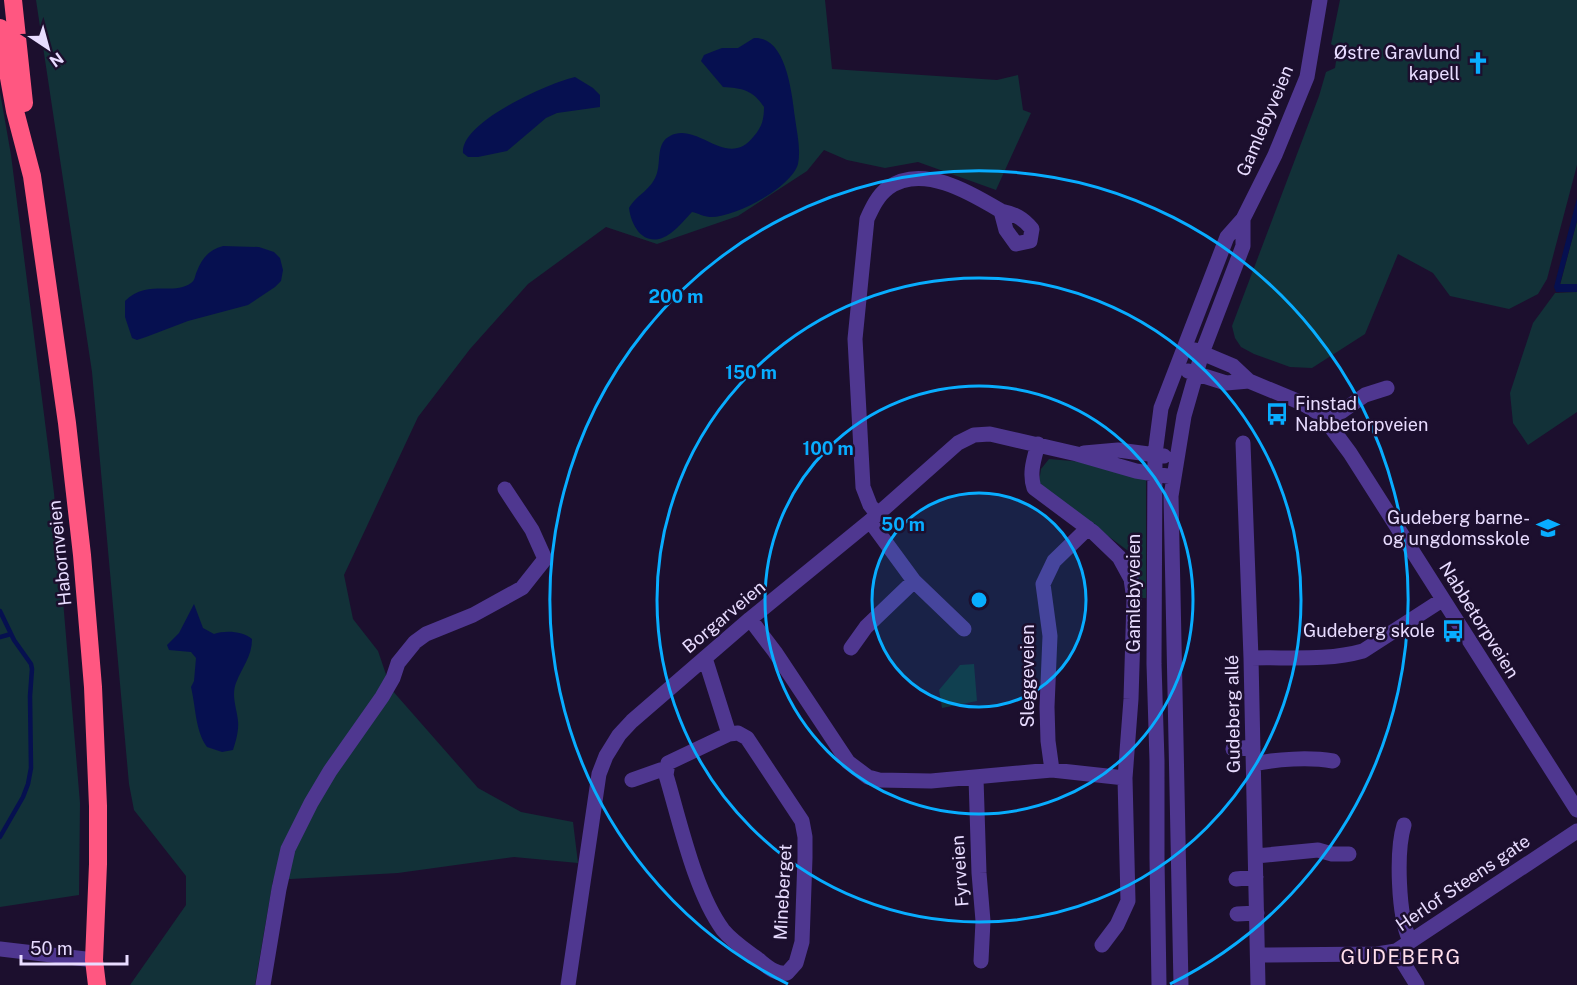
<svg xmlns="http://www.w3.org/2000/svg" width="1577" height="985" viewBox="0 0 1577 985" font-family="'Public Sans',sans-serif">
<rect width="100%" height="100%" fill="#1c0f2e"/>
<path fill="#123138" d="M36,0H825L832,69L997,80L1018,75L1023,110L1031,113L996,190L918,162L885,168L847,160L824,150L807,171L738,216L657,244L606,227L528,284L470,349L418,417L344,575L353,619L378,651L391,689L478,788L521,812L573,822L578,863L514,857L398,873L273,880L255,985H130L186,905V876L134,810L129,784L92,372Z
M1340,0H1577V165L1547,279L1538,294L1509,309L1450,296L1433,273L1398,254L1365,334L1312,368L1290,367L1254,354L1241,347L1235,338L1232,326L1319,96L1326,72L1335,68L1338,48L1331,44Z
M0,92L11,155L54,493L80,803L79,895L0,907Z
M1577,221V284L1560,285Z
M1577,292V412L1528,445L1513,423L1510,393L1533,323L1555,293Z
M1049,459L1130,466L1146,464V598H1137L1132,583L1131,553L1048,492L1039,482L1041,469Z
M974,664L977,701L942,708L939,690L960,665Z"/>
<path fill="#061050" d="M754,38C787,36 792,96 795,118C797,133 801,149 798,164C791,188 734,218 710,217C704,217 698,213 692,212C685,219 679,227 671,233C648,250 632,231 629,208C637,194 652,190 657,173C661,161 656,143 670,136C698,121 727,171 754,136C762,127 764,119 764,107C753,90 742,88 723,87L701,61L704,55L714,51L722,48H738Z
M575,77L593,88L600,95V107L557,113L546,118L507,151L478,157H468L463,153C460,122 549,83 575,77Z
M1577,198V221L1560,284H1577V292H1556L1554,287Z
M223,246L259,247L274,252L280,258L283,270L281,281L275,287L248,305L188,321L146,337L137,340L132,338L125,317V301C147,279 174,296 191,283C195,281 195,275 197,271C202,258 209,250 223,246Z
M194,604L203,628L214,634C225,630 243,631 252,639C252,657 242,667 236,683C231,696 237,709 238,721C239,730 236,741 233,750L222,752L207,747C195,730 196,708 191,687L194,681L196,658L191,652L169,650L167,645L179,633Z"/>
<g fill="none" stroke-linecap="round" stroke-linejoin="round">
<path stroke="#061050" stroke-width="4.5" d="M0,611L14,640L31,664L32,669L30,696L31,768L28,784L23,797L0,837
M0,637L11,634"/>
<path stroke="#4f3790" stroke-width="15" d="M1195,350L1233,366L1249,381L1302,403L1317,412L1327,422L1350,453L1577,810
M1188,371L1226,383L1249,381
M1327,422L1365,395L1387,388
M1243,443L1251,658L1258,985
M1038,444C1034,459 1029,473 1034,488L1093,532L1119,557L1131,579L1134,600L1131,699L1125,778L1128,901L1117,925L1102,945
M1084,453L1118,450L1164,456
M877,514L870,505L863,487L855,339L867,219C872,208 878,195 888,188C922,163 971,193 1001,211L1006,230L1016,244L1030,241L1032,229C1023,218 1015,214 1001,211
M870,521L914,581L964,629
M750,619L775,652L848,762L868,777L879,780L931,781L1052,770L1125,778
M851,648L866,627L914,581
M705,658L729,734
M1251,658C1288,657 1328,661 1363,651L1442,600
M729,734L738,733L747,738L802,821L805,837V858L802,942L796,963L787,973C774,975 765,964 755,957C744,949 732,941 723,930C695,892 680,822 666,775L668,763Z
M1233,749L1253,747
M1254,764C1277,759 1309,757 1333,761
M1052,770L1048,741L1047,707L1050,636L1043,584L1054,561L1088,528
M976,778L979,873L983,921L981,961
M632,780L666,768
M1404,825C1396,851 1398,916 1410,941
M1256,856L1318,850L1332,854H1349
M1236,879L1256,877
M1237,914L1257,913
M0,949L94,960
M1396,951L1417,985
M1258,955L1377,954L1396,951L1577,831
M263,985L279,889L288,849L311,803L330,771L382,697L393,678L398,663L415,642L426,634L473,615L522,588L545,559L532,530L505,489
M568,985L599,774L606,756L619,735L632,721L750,619L870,521L958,443L974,435L990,434L1077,454L1136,471L1173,477
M1159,985L1157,858V761L1154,664L1155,454L1161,408L1227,237L1243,219L1275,155L1307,77L1320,0
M1181,985L1171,496L1184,416L1202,353L1243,246V219"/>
<path stroke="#ff5781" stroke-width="18" d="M13,0L24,103
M0,28L15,111L32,176L67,423L82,555L93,687L98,806V864L94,960L97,985"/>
</g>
<circle cx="979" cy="600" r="107" fill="#08adff" fill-opacity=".12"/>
<g fill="none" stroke="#08adff" stroke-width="3">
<circle cx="979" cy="600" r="107"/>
<circle cx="979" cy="600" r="214"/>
<circle cx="979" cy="600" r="322"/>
<path d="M788 984A429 429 0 1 1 1170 984"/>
</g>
<defs>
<g id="church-bare" transform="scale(1.8)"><path d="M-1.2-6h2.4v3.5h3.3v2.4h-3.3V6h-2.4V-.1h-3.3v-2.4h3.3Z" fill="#08adff" stroke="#1c0f2e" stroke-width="2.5" paint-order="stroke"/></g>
<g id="bus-bare" transform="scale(1.8)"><path d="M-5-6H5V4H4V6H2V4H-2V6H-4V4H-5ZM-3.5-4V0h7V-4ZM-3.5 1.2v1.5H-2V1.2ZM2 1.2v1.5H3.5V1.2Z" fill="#08adff" stroke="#1c0f2e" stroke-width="2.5" paint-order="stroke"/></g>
<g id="school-bare" transform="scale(1.8)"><path d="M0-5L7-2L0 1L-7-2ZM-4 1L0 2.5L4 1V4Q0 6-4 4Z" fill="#08adff" stroke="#1c0f2e" stroke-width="2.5" paint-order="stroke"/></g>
</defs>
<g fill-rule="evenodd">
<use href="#church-bare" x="1478" y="63"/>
<use href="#bus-bare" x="1277" y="414"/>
<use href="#school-bare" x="1548" y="528"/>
<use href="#bus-bare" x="1453" y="631"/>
</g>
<g text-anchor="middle" stroke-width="5" stroke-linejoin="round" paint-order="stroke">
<g font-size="18" fill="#e8dcff" stroke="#1c0f2e" text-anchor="end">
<text x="1460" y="59">Østre Gravlund<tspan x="1460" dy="21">kapell</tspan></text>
<text x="1295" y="410" text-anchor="start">Finstad<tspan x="1295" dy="21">Nabbetorpveien</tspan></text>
<text x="1530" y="524">Gudeberg barne-<tspan x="1530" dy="21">og ungdomsskole</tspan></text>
<text x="1435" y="637">Gudeberg skole</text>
</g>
<g font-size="18" fill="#e8dcff" stroke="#1c0f2e">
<text transform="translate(1265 121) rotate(-67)" y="6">Gamlebyveien</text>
<text transform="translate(60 553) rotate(-96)" y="6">Habornveien</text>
<text transform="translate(1134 593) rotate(-90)" y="6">Gamlebyveien</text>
<text transform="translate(724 617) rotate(-40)" y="6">Borgarveien</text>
<text transform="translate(1479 620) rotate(58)" y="6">Nabbetorpveien</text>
<text transform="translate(1028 676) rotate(-90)" y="6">Sleggeveien</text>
<text transform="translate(1233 714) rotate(-91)" y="6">Gudeberg allé</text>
<text transform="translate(960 871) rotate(-94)" y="6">Fyrveien</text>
<text transform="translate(1463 883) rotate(-34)" y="6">Herlof Steens gate</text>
<text transform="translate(783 892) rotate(-87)" y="6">Mineberget</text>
</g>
<g font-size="20" letter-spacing="1.5" fill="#ffdeeb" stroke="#1c0f2e">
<text x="1401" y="964">GUDEBERG</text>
</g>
</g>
<circle cx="979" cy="600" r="9" fill="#08adff" stroke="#1c0f2e" stroke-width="3"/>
<g font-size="18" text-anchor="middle" font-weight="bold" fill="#08adff" stroke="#1c0f2e" stroke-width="5" stroke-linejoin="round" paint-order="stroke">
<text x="676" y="303">200 m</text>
<text x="751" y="379">150 m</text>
<text x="828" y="455">100 m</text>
<text x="903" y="531">50 m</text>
</g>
<g transform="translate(48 48) rotate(144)" stroke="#1c0f2e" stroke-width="4.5" paint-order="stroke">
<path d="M0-4.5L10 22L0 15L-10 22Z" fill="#e8dcff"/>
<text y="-9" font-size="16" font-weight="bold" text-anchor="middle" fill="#e8dcff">N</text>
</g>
<path d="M21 955v9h106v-9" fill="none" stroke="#e8dcff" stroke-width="3"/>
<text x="30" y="955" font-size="18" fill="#e8dcff" stroke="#1c0f2e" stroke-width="4.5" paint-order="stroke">50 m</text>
</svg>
